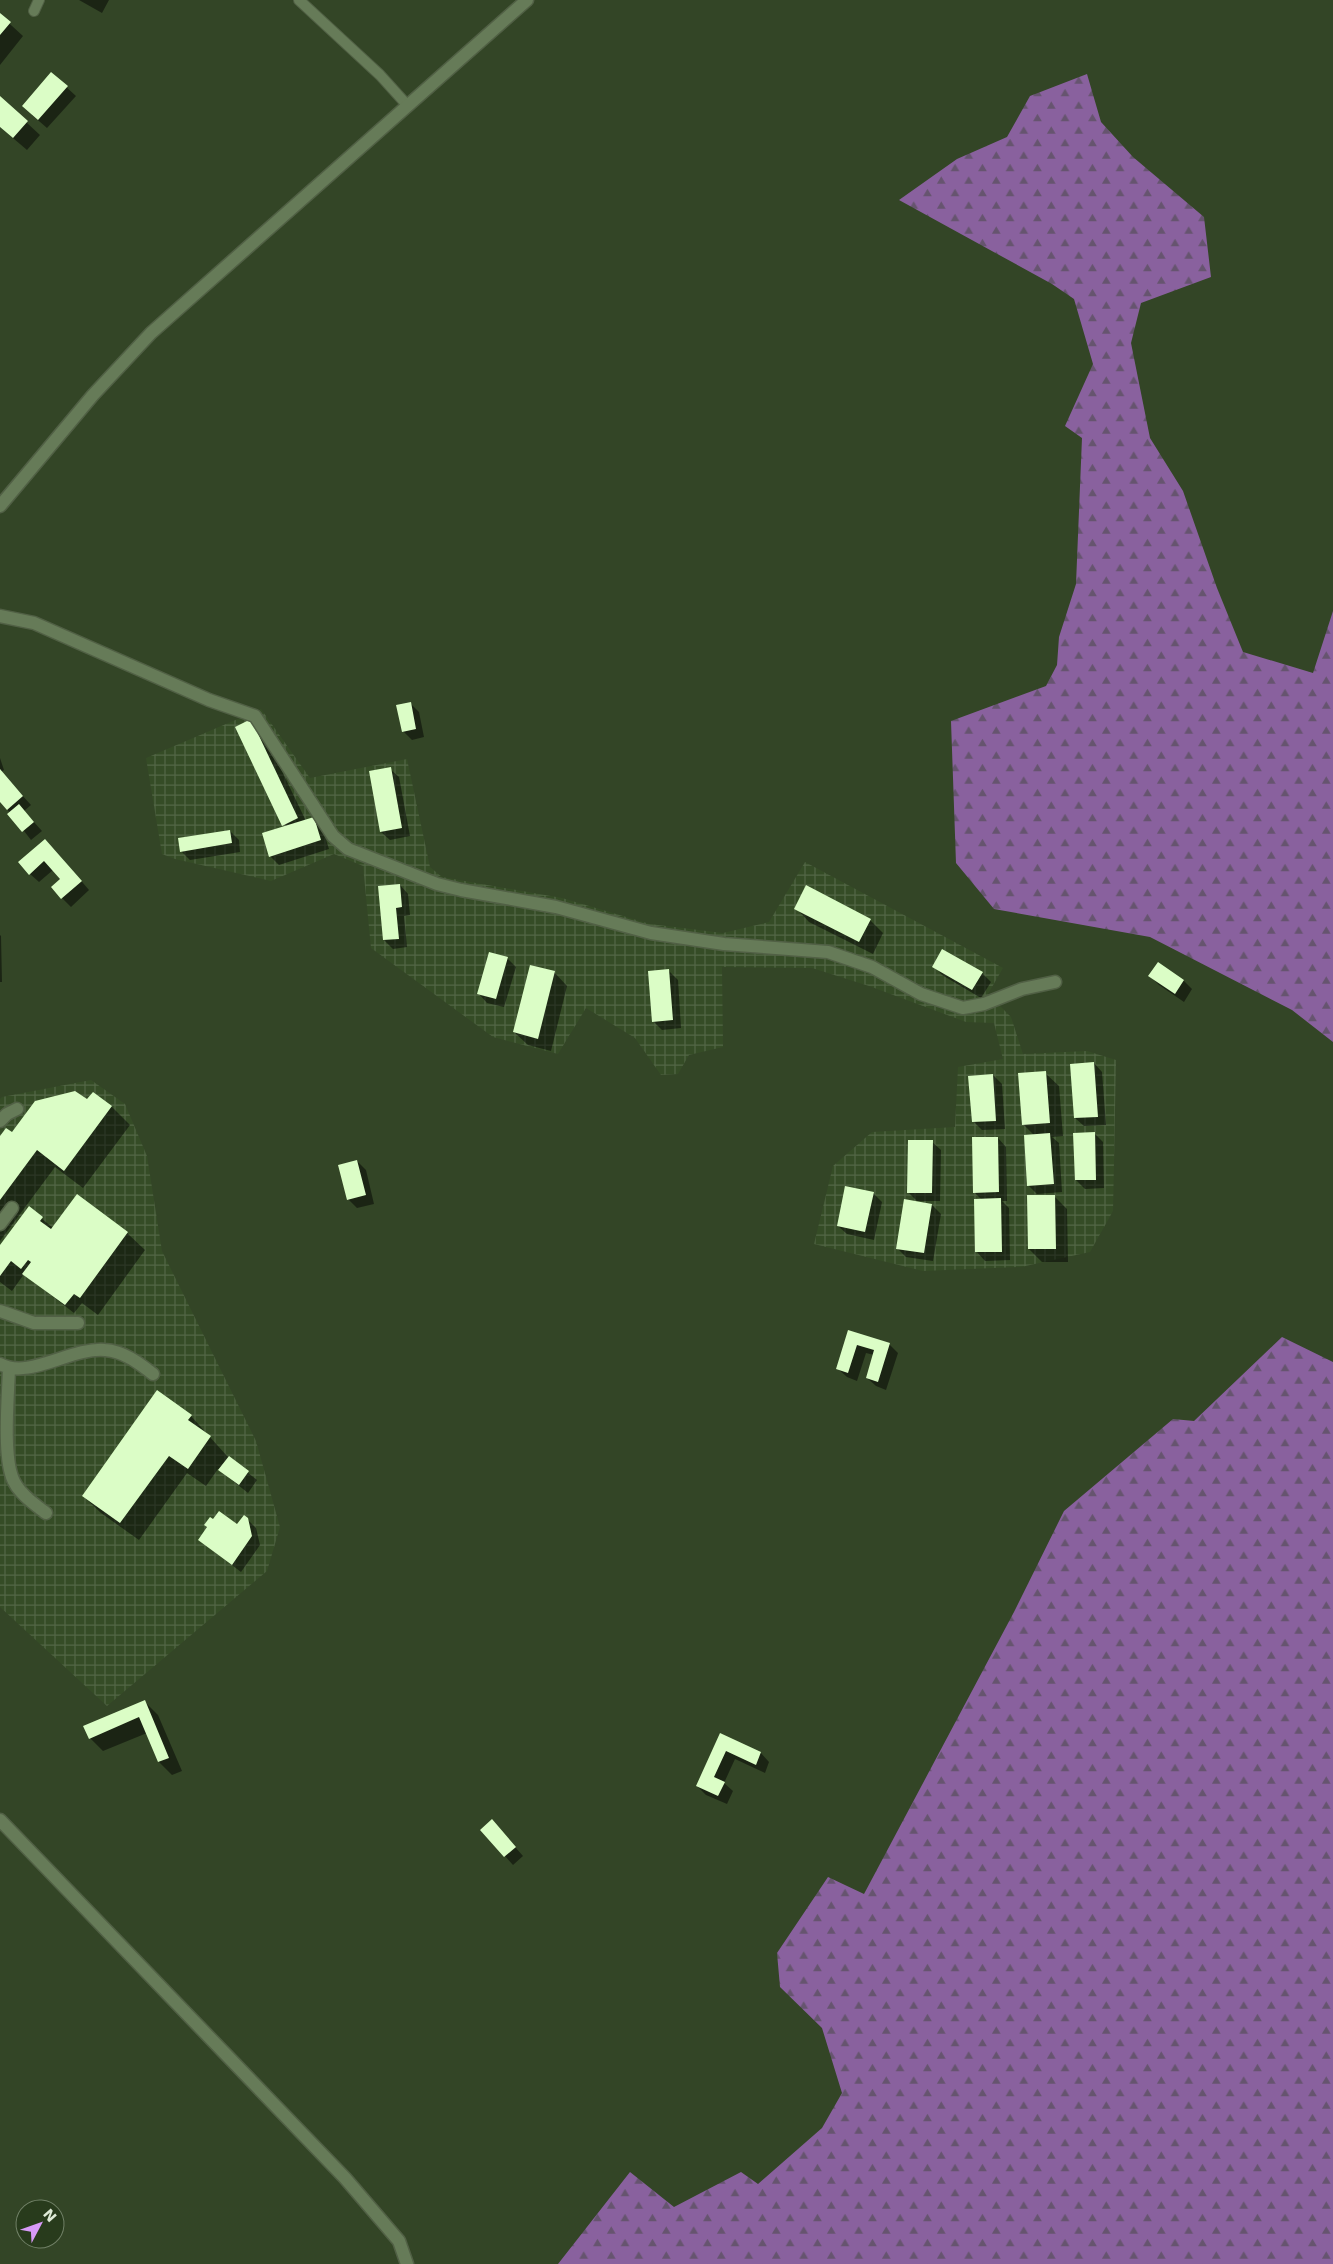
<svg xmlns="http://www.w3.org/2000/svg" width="1333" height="2264" viewBox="0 0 1333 2264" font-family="'DejaVu Sans',sans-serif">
<defs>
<pattern id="industrial-grid" width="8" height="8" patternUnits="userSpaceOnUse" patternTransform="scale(1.25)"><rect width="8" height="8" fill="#354c26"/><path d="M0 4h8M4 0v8" fill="none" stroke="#526645"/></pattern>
<pattern id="forest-firs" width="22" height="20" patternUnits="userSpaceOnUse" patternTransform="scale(1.25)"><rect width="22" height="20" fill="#89619e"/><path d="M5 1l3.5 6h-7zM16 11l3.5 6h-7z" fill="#66546f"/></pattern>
</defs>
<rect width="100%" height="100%" fill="#334526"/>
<path fill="url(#industrial-grid)" d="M261,709L310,778L407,759L430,867L442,877L562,898L650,924L723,933L769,922L805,862L1003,968L988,994L1011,1017L1023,1054L1087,1051L1116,1060L1113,1211L1090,1252L1021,1267L923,1271L814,1244L833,1166L872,1132L955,1127L958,1067L1003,1059L994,1023L966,1022L869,986L812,968L722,967L723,1047L689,1055L678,1074L661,1075L635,1038L586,1008L558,1054L493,1037L371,948L363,866L334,854L271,881L175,859L162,854L146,758Z
M91,1080L125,1104L147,1156L162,1251L256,1441L280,1527L267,1571L107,1706L0,1607V1099L2,1097Z"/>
<path fill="url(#forest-firs)" d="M1087,74L1101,122L1133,157L1204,217L1211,277L1141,303L1131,343L1150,438L1183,491L1217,588L1243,652L1313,673L1333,611V1042L1292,1010L1150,937L994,909L956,863L951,721L1046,686L1057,665L1059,637L1076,584L1082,438L1065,426L1093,364L1074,299L1052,284L899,200L957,159L1007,137L1030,96Z
M1282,1337L1333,1362V2264H558L630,2172L674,2207L741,2172L758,2184L822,2128L842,2093L822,2028L780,1987L777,1953L828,1877L864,1894L1014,1612L1064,1511L1173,1419L1194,1421Z"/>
<path fill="#0007" d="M79,0H109L102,13Z
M0,15L23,36L0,65Z
M52,74L76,96L47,128L32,115Z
M0,98L40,135L27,150L0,127Z
M410,703L419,712L424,737L412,740L403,731Z
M251,721L264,734L306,821L313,819L322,827L329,849L279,865L270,856L286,827Z
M0,758L4,770L1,772L31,805L24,811L42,831L31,840L0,800Z
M390,769L399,777L410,836L390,840L381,832Z
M230,831L239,840L240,852L190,860L181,851Z
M54,849L89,890L71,907L62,898V880L53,870L39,882L30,874Z
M400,885L408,894L410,915L404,916L407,947L393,949L384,940Z
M796,908L870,920L883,933L873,954L809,922Z
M0,935L1,936L2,982H0Z
M507,958L516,967L504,1007L487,1003L479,994Z
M934,966L982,973L991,982L981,998L942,975Z
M669,971L678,980L681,1028L662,1030L653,1021Z
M554,972L567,986L551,1051L528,1045L514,1032Z
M1150,976L1184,981L1192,989L1184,1002L1159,985Z
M1094,1063L1102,1072L1106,1125L1084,1126L1075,1118Z
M1045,1073L1059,1086L1063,1136L1052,1137L1059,1143L1062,1192L1037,1194L1028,1185L1034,1135L1023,1124Z
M993,1075L1002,1084L1005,1129L982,1130L973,1121Z
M93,1094L112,1107L130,1125L83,1188L55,1167L0,1241V1138L88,1101Z
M1094,1133L1103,1142L1104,1188L1085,1189L1076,1180Z
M998,1138L1006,1147L1007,1201H1002L1009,1208L1010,1260L985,1261L977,1252L982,1200L974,1192Z
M932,1142L941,1150L940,1201H917L908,1192Z
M357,1161L366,1170L374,1204L357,1208L348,1199Z
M873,1193L882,1202L874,1240L847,1234L838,1226Z
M1054,1196L1067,1209L1068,1262H1042L1029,1249Z
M905,1201L932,1205L941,1214L933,1261L906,1257L897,1248Z
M29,1208L53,1228L127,1233L145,1250L98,1315L82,1303L74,1313L24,1274L12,1291L0,1282V1248Z
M849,1331L889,1344L898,1353L886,1390L876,1386L867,1378L874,1355L866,1353L857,1381L847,1377L838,1369Z
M191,1416L227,1456L257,1480L248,1493L218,1469L206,1486L187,1473L139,1540L101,1513L83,1496Z
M247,1519L256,1528L260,1545L241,1572L199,1540L237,1526Z
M145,1702L158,1715L182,1771L172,1775L159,1762L147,1733L103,1751L90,1738Z
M720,1735L761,1753L769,1762L765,1773L735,1759L724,1783L733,1791L727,1804L706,1795L697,1786Z
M500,1830L523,1856L513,1865L505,1856Z"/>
<path fill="#dbfdc6" d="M0,13L11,22L0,35Z
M51,72L68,86L38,120L22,106Z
M0,96L28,121L13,138L0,127Z
M411,702L416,729L402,732L396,705Z
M251,719L298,818L282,826L235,727Z
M391,767L402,828L380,832L369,771Z
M0,769L23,796L7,810L0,802Z
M19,804L34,822L22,832L7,814Z
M314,817L321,840L269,857L262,833Z
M230,830L232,843L180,852L178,838Z
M45,839L82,881L61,899L51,887L60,879L44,861L29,875L18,862Z
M400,884L402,907L396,908L399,939L383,940L378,886Z
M806,885L871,919L859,942L794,909Z
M942,949L983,972L972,990L932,967Z
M489,952L508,957L496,999L477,994Z
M1158,962L1184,980L1175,994L1148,976Z
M530,965L555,971L538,1039L513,1032Z
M669,969L673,1020L652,1022L648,971Z
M1094,1062L1098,1117L1074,1118L1070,1064Z
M1046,1071L1050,1123L1022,1125L1018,1073Z
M993,1074L996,1121L972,1122L968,1076Z
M75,1091L87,1099L93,1092L112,1106L64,1171L37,1150L0,1200V1136L6,1128L12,1132L35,1101Z
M1095,1132L1096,1180H1075L1073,1133Z
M1050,1133L1054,1184L1027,1186L1024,1135Z
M972,1137H998L999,1192L973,1193Z
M908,1140H933L932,1193H907Z
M357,1160L366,1195L347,1200L338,1165Z
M845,1186L874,1192L865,1232L837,1226Z
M77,1194L128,1232L80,1298L74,1294L65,1305L22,1274L31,1262L28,1260L21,1269L11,1261L0,1276V1245L29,1206L43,1217L40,1221L51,1229Z
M1027,1195H1055L1056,1249H1028Z
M1001,1198L1002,1252H975L974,1199Z
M904,1199L932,1204L924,1253L896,1249Z
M848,1330L890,1343L878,1382L866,1378L874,1350L857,1345L848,1373L836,1369Z
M157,1390L192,1415L188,1420L211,1436L188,1469L169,1456L120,1523L82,1496Z
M229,1456L249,1471L239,1485L218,1470Z
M219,1511L237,1524L244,1515L248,1518L252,1536L232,1565L198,1540L207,1527L204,1525L210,1517L213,1519Z
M145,1700L169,1758L158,1762L139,1717L89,1739L83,1726Z
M720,1733L761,1752L756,1765L726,1751L714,1777L725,1782L718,1796L696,1786Z
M492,1819L516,1847L504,1857L480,1830Z"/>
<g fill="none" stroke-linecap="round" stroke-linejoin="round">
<g stroke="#516045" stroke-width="12">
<path id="lane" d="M299,0L380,75L408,106
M34,11L39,0"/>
</g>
<g stroke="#516045" stroke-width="15">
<path id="street" d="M0,506L93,395L151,333L527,0
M0,616L34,623L209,700L255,716L333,836L348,849L437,884L461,890L556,907L651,933L724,944L828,952L872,967L921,994L963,1008L984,1004L1022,989L1055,982
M0,1121L7,1114L17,1109
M0,1224L12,1208
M0,1311L34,1323H78
M0,1364C29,1380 71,1347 105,1350C123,1351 139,1363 153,1374
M9,1369C8,1398 3,1451 12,1477C17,1492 34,1504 46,1513
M0,1820L345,2178L399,2241L407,2264"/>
</g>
<use href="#lane" stroke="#667b58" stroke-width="10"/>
<use href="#street" stroke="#667b58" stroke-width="12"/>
</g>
<g transform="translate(40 2224) rotate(49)"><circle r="24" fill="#283b1c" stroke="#718167"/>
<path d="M0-4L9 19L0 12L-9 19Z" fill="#d89af8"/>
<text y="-8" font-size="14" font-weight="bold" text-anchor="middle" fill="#deead7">N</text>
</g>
</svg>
